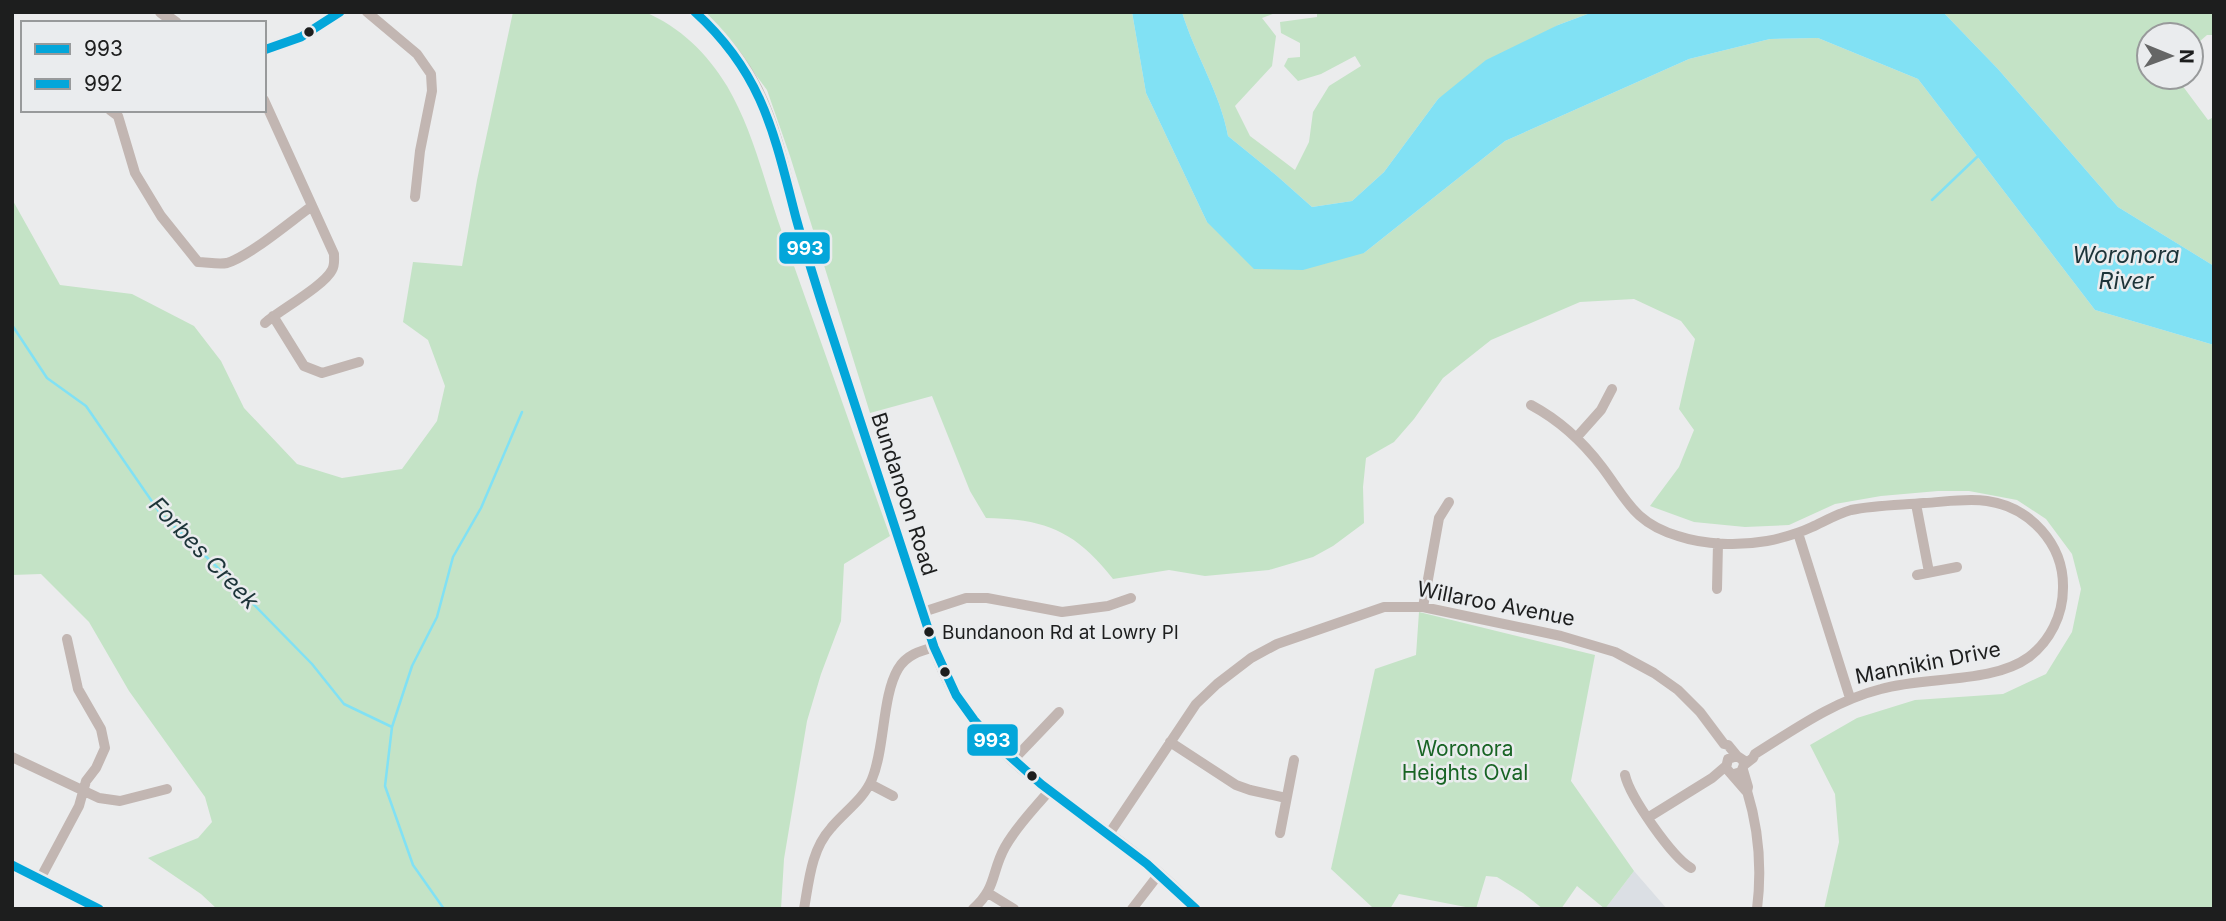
<svg xmlns="http://www.w3.org/2000/svg" width="2226" height="921" viewBox="0 0 2226 921" font-family="Inter,sans-serif">
<rect width="100%" height="100%" fill="#ebeced"/>
<path fill="#dbdfe4" d="M1634,871L1667,909H1605Z"/>
<path fill="#c4e3c6" d="M513,12H645C680,27 707,53 727,86C754,132 765,185 783,235C819,336 854,436 890,536L844,564L841,621L821,674L807,721L784,859L781,909H217L201,894L148,858L198,838L212,822L205,797L129,691L89,622L41,574L12,575V199L60,285L132,294L194,326L221,361L244,408L297,464L342,478L402,469L437,421L445,386L428,340L403,322L413,262L462,266L477,180Z
M704,12H1132L1146,93L1207,222L1364,253L1505,141L1689,59L1770,39L1818,38L1918,79L2095,310L2214,345V909H1824L1839,842L1835,794L1810,745L1857,718L1915,700L2003,694L2046,674L2072,632L2081,589L2072,554L2046,519L2017,500L1969,491H1938L1881,496L1835,504L1789,525L1745,527L1694,522L1650,506L1679,467L1694,430L1679,409L1695,339L1681,321L1634,299L1580,302L1491,340L1443,378L1414,419L1394,442L1366,458L1363,487L1364,523L1333,546L1313,557L1269,570L1205,576L1169,570L1113,579C1075,531 1046,519 986,518L970,491L932,396L870,413L790,156L767,90L725,33Z
M1182,12H1278L1262,18L1276,36L1272,66L1235,106L1250,136L1295,170L1309,142L1313,112L1329,86L1361,66L1355,56L1321,74L1298,81L1284,66L1288,58L1300,57V43L1281,33L1280,22L1317,17V12H1593L1558,25L1438,99L1384,172L1352,201L1312,207L1276,175L1228,136C1220,92 1195,55 1182,12Z
M1943,12H2214V35H2207L2191,49V35H2149V77H2176L2208,120L2214,117V266L2118,207L1998,69Z
M1419,612L1595,655L1571,781L1634,871L1605,909L1577,886L1561,909H1543L1523,893L1497,877L1486,876L1476,909L1399,894L1390,909H1372V907L1331,869L1375,669L1416,655Z"/>
<path fill="#81e1f4" d="M1132,12H1182C1195,55 1220,92 1228,136L1276,175L1312,207L1352,201L1384,172L1438,99L1486,60L1558,25L1593,12H1943L1998,69L2118,207L2214,266V345L2095,310L1918,79L1818,38L1770,39L1689,59L1505,141L1364,253L1303,270L1254,269L1207,222L1146,93Z"/>
<g fill="none" stroke-linecap="round" stroke-linejoin="round">
<path stroke="#81e1f4" stroke-width="2.5" d="M1932,200L1978,156
M12,325L47,378L86,406L160,513L217,567L312,664L344,704L392,727
M444,909L413,865L385,786L392,727L412,666L437,617L453,557L481,508L522,412"/>
<path stroke="#c2b6b2" stroke-width="10" d="M367,12L417,54L431,74L432,91L420,151L415,197
M264,100L334,254C334,260 335,265 332,270C324,286 280,310 265,323
M110,110L118,116L135,173L161,216L198,262C207,262 218,265 227,263C250,256 291,221 312,206
M273,316L304,366L322,373L359,362
M1531,405C1559,420 1583,442 1602,467C1627,500 1634,523 1678,536C1705,545 1739,546 1767,541C1782,538 1797,534 1812,527C1825,521 1837,514 1851,510C1874,505 1900,505 1924,503C1944,502 1967,498 1987,501C2030,507 2064,544 2063,588C2063,615 2050,641 2029,657C1992,684 1926,676 1881,689C1834,701 1795,729 1755,754L1753,758L1744,765
M1576,438L1601,410L1612,389
M1916,504L1929,572
M1798,533L1850,698
M1917,575L1957,567
M1717,589L1718,543
M1423,607L1439,518L1449,502
M923,612L966,598H987L1062,612L1108,606L1131,598
M1170,742L1236,785L1250,790L1286,798
M12,757L99,798L120,801L167,789
M1014,759L1059,712
M1743,770L1748,787L1747,791C1759,830 1762,869 1757,909
M1734,774L1741,772L1744,765L1743,760L1737,756L1728,759L1726,768L1746,791
M1625,775C1630,797 1672,857 1691,868
M870,784L893,796
M1649,817L1712,778L1726,766
M1280,833L1294,760
M1109,834L1196,704L1217,684L1251,658L1277,644L1384,607H1423L1561,636L1615,652L1654,673L1678,690L1700,712L1724,744L1728,745L1737,756
M12,865L99,909
M40,879L79,806L86,781L96,768L105,748L101,729L78,689L67,639
M988,893L1014,909
M804,909C809,881 811,850 831,828C844,812 864,799 872,779C885,748 882,696 898,669C906,655 920,651 934,647
M973,909C997,888 991,872 1005,847C1016,827 1034,809 1049,791
M1132,909L1159,874"/>
<path stroke="#c2b6b2" stroke-width="12" d="M161,12L176,23
M695,12C720,34 742,60 757,90C782,141 789,199 806,253C848,384 891,515 934,647C940,663 947,680 956,695C1001,765 1077,808 1140,858C1160,873 1178,891 1196,909
M264,50L301,37L340,12"/>
<g stroke="#eaecee" stroke-width="14">
<path id="bus-1" d="M695,12C763,74 774,133 796,218C804,247 813,275 822,304C859,418 897,533 934,647L956,695L974,720L995,743L1041,784L1147,864L1196,909
M264,50L301,37L340,12"/>
</g>
<g stroke="#eaecee" stroke-width="14">
<path id="bus-2" d="M12,865L99,909"/>
</g>
<use href="#bus-1" stroke="#03a6da" stroke-width="9"/>
<use href="#bus-2" stroke="#03a6da" stroke-width="9"/>
</g>
<g fill="#1d1e1e" stroke="#eaecee" stroke-width="2.5">
<circle cx="309" cy="32" r="6"/>
<circle cx="929" cy="632" r="6"/>
<circle cx="945" cy="672" r="6"/>
<circle cx="1032" cy="776" r="6"/>
</g>
<g text-anchor="middle" stroke-width="5" stroke-linejoin="round" paint-order="stroke">
<g font-size="19" fill="#1d1e1e" stroke="#eaecee" text-anchor="start">
<text x="942" y="639">Bundanoon Rd at Lowry Pl</text>
</g>
<g font-size="21" fill="#1d1e1e" stroke="#eaecee">
<text transform="translate(904 494) rotate(72)" y="7">Bundanoon Road</text>
<text transform="translate(1496 604) rotate(11)" y="7">Willaroo Avenue</text>
<text transform="translate(1928 663) rotate(-11)" y="7">Mannikin Drive</text>
</g>
<g font-size="21" fill="#186424" stroke="#eaecee">
<text x="1465" y="756">Woronora<tspan x="1465" dy="24">Heights Oval</tspan></text>
</g>
<g font-size="23" font-style="italic" fill="#1d3439" stroke="#eaecee">
<text x="2126" y="263">Woronora<tspan x="2126" dy="26">River</tspan></text>
<text transform="translate(204 553) rotate(46)" y="8">Forbes Creek</text>
</g>
</g>
<g stroke="#eaecee" stroke-width="2.5">
<rect x="778" y="231" width="53" height="34" rx="7" fill="#03a6da"/>
<rect x="966" y="723" width="53" height="34" rx="7" fill="#03a6da"/>
</g>
<g font-size="19" text-anchor="middle" font-weight="bold" fill="#fff">
<text x="805" y="255">993</text>
<text x="992" y="747">993</text>
</g>
<rect width="2226" height="921" fill="none" stroke="#1d1e1e" stroke-width="28"/>
<rect x="21" y="21" width="245" height="91" fill="#eaecee" stroke="#989a9b" stroke-width="2"/>
<rect x="35" y="44" width="35" height="10" fill="#03a6da" stroke="#989a9b" stroke-width="2"/>
<text x="84" y="56" font-size="21" fill="#1d1e1e">993</text>
<rect x="35" y="79" width="35" height="10" fill="#03a6da" stroke="#989a9b" stroke-width="2"/>
<text x="84" y="91" font-size="21" fill="#1d1e1e">992</text>
<g transform="translate(2170 56) rotate(91)"><circle r="33" fill="#eaecee" stroke="#989a9b" stroke-width="2"/>
<path d="M0-5L12 26L0 18L-12 26Z" fill="#656666"/>
<text y="-10" font-size="19" font-weight="bold" text-anchor="middle" fill="#1d1e1e">N</text>
</g>
</svg>
